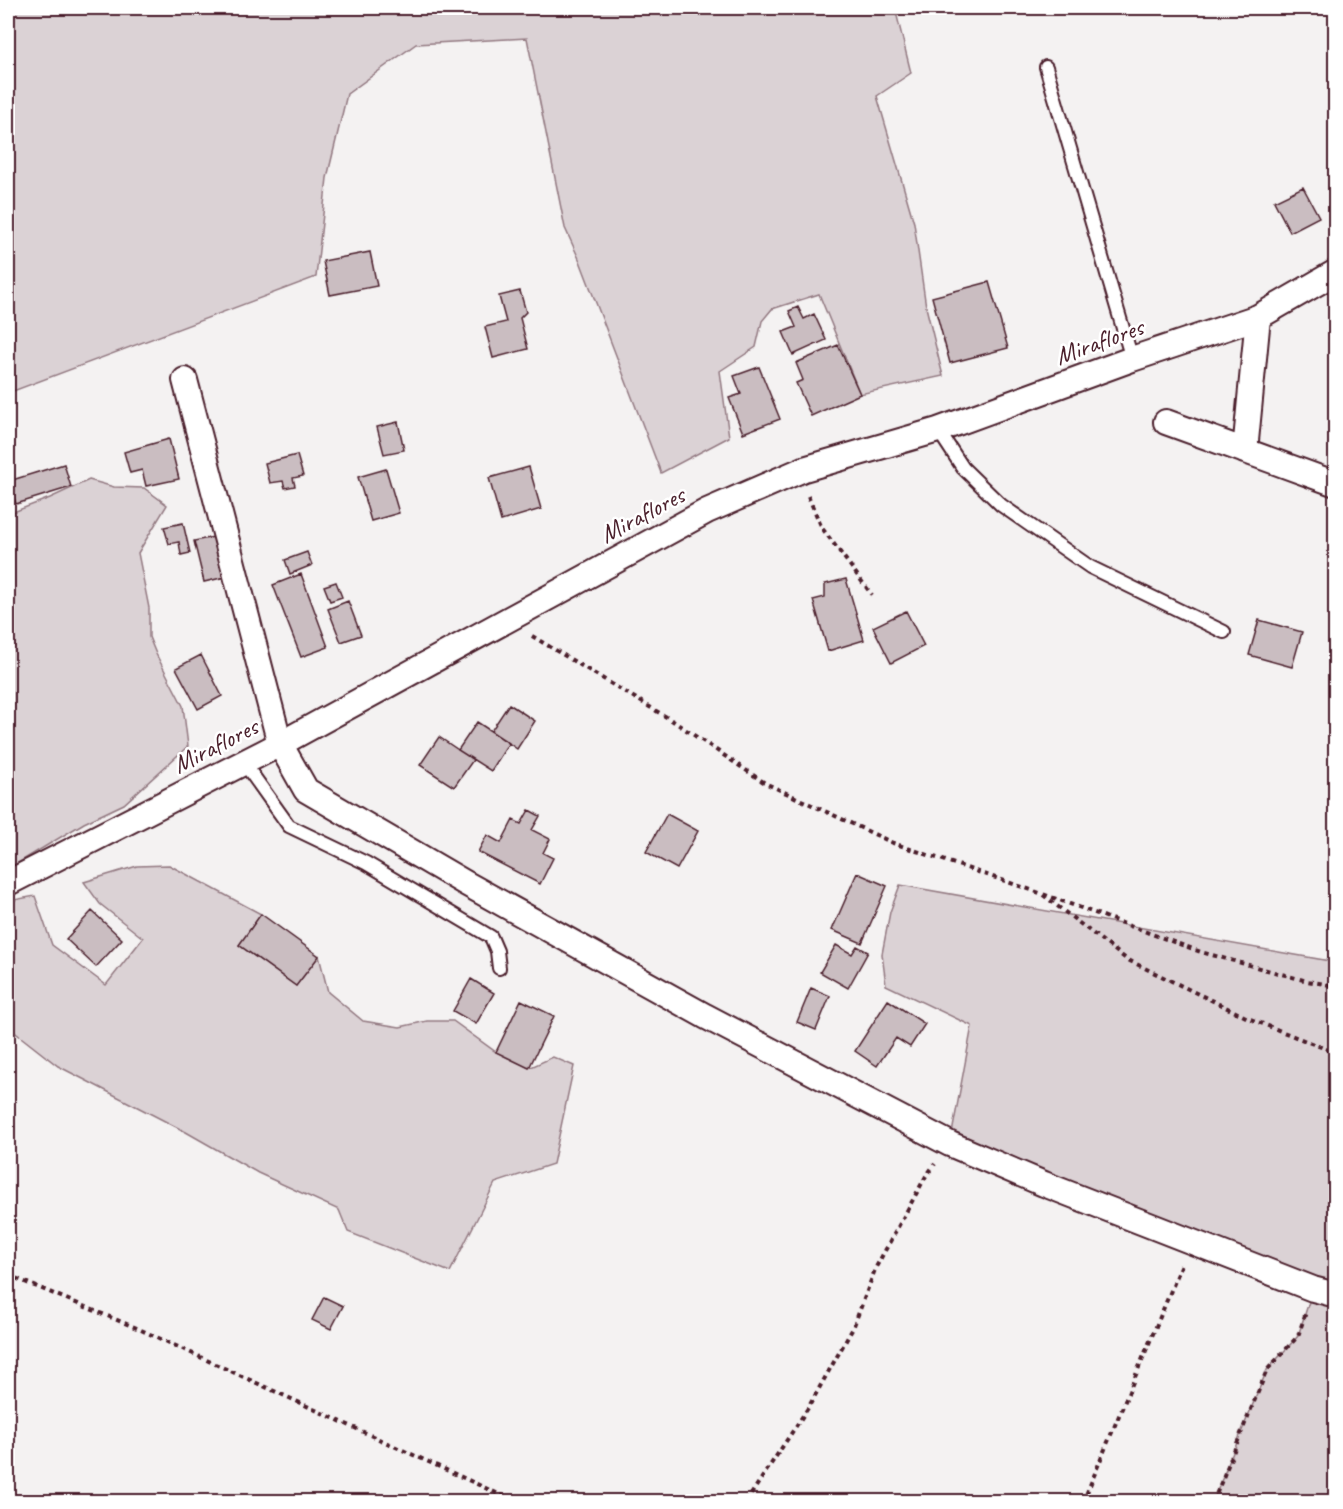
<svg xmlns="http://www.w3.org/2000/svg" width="1343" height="1509" viewBox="0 0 1343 1509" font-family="Caveat,sans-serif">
<rect width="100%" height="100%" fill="#f4f2f2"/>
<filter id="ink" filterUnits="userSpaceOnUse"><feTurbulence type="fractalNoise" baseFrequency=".0167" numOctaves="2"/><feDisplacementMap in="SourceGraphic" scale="12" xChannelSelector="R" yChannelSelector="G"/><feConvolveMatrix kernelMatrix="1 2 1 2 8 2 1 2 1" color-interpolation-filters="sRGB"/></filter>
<g filter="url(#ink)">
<path fill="#dbd2d5" stroke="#927880" stroke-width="1.5" d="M8,8H895L911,73L877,96L914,223L926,307L943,376L860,394L819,294L772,309L762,321L756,347L720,371L729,437L661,473L580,261L565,228L527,38L416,44L347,94L327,178L316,277L8,393Z
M89,480L114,487L144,488L167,505L138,553L149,608V637L156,654L183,706L188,746L124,804L84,823L8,869V514L50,498Z
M169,865L261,914L239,945L296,986L319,956L328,992L363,1021L400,1027L427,1021H453L496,1052L529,1068L553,1057L574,1066L553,1164L495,1183L450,1272L348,1232L339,1210L258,1173L186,1132L58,1066L8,1027V901L35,896L52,945L106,985L143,938L100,904L84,882L137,866Z
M900,885L1335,962V1501H1213L1267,1370L1298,1336L1313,1289L950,1144L972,1026L886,985L882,954L890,912Z"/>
<path fill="#cabdc1" stroke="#4a1f2b" stroke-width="1.5" d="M1303,187L1319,217L1290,232L1274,201Z
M370,252L377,286L330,295L323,261Z
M989,282L1008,348L950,363L932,297Z
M520,291L526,312L520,318L528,349L493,358L485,327L506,322L499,296Z
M798,307L804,319L814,314L826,340L793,355L783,332L796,327L789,311Z
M838,345L860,394L811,416L796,383L803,380L796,363Z
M759,367L780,419L743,433L729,398L741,394L734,376Z
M398,422L404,450L384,454L377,427Z
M169,439L179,479L146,486L142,470L130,473L124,452Z
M297,455L303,476L293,478L295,486L285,488L283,481L270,483L265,463Z
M64,464L71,487L16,504L9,481Z
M529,467L541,509L501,521L489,478Z
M386,469L399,513L371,521L358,477Z
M183,523L190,553L181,555L179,542L169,544L164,527Z
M224,535L234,575L204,582L194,541Z
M307,552L312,565L290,574L285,560Z
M301,574L328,647L301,657L273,585Z
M846,579L864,640L828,651L813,600L825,597V584Z
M336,582L342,597L330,601L324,586Z
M348,601L361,635L341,642L328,609Z
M906,611L924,646L891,663L873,627Z
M1259,620L1302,632L1292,667L1249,655Z
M201,655L222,696L198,709L176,668Z
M509,704L535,721L517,749L491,731Z
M477,722L509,743L491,771L458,750Z
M439,737L473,760L454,787L420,765Z
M529,810L540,816L532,830L550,839L543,853L553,858L540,884L478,852L487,835L501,843L513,820L521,824Z
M667,814L698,831L677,869L646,852Z
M857,873L887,886L862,943L832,930Z
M92,911L122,939L96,967L66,939Z
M261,914L319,956L296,986L239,945Z
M836,945L852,954L857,946L868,952L848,988L820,972Z
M471,979L494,993L476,1024L453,1011Z
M811,988L830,996L816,1030L797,1022Z
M521,1000L554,1016L529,1068L496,1052Z
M888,1000L925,1024L910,1047L896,1038L877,1066L855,1051Z
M324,1297L343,1306L331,1329L312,1320Z
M47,1497L48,1502H22Z"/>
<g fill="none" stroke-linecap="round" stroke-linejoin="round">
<g stroke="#4a1f2b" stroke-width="16">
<path id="lane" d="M1046,67L1132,359
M938,430L963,468L1001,505L1090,567L1224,632
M244,763L289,826L366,863L491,937L497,951L499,968"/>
</g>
<g stroke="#4a1f2b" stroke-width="28">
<path id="street" d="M185,380L280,744L306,790L467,884L705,1016L950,1144L1044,1184L1313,1289L1336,1295
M1166,422L1336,484
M1245,451L1258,317
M8,883L280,744L707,511L804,469L938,430L1132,359L1258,317L1336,272"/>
</g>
<path stroke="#4a1f2b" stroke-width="4" stroke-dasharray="4.5 4.5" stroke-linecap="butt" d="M808,496L822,528L872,595
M532,636L673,721L765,783L893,843L1040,893L1201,952L1307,981L1336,986
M1043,895L1126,959L1248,1018L1336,1053
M8,1275L139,1329L516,1502
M746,1502L808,1408L853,1328L876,1267L926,1176L935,1164
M1083,1502L1182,1264
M1213,1502L1267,1370L1298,1336L1306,1312"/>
<use href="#lane" stroke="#fff" stroke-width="12"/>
<use href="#street" stroke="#fff" stroke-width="24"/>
</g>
</g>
<g text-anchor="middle" stroke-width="5" stroke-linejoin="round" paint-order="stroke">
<g font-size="26" fill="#4a1f2b" stroke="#fff">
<text transform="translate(1099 341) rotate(-20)" y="9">Miraflores</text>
<text transform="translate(642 514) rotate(-28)" y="9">Miraflores</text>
<text transform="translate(215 745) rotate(-27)" y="9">Miraflores</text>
</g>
</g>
<rect width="1343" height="1509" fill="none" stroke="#fff" stroke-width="30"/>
<rect x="15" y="15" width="1313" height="1479" fill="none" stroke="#4a1f2b" stroke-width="2" filter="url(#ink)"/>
</svg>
